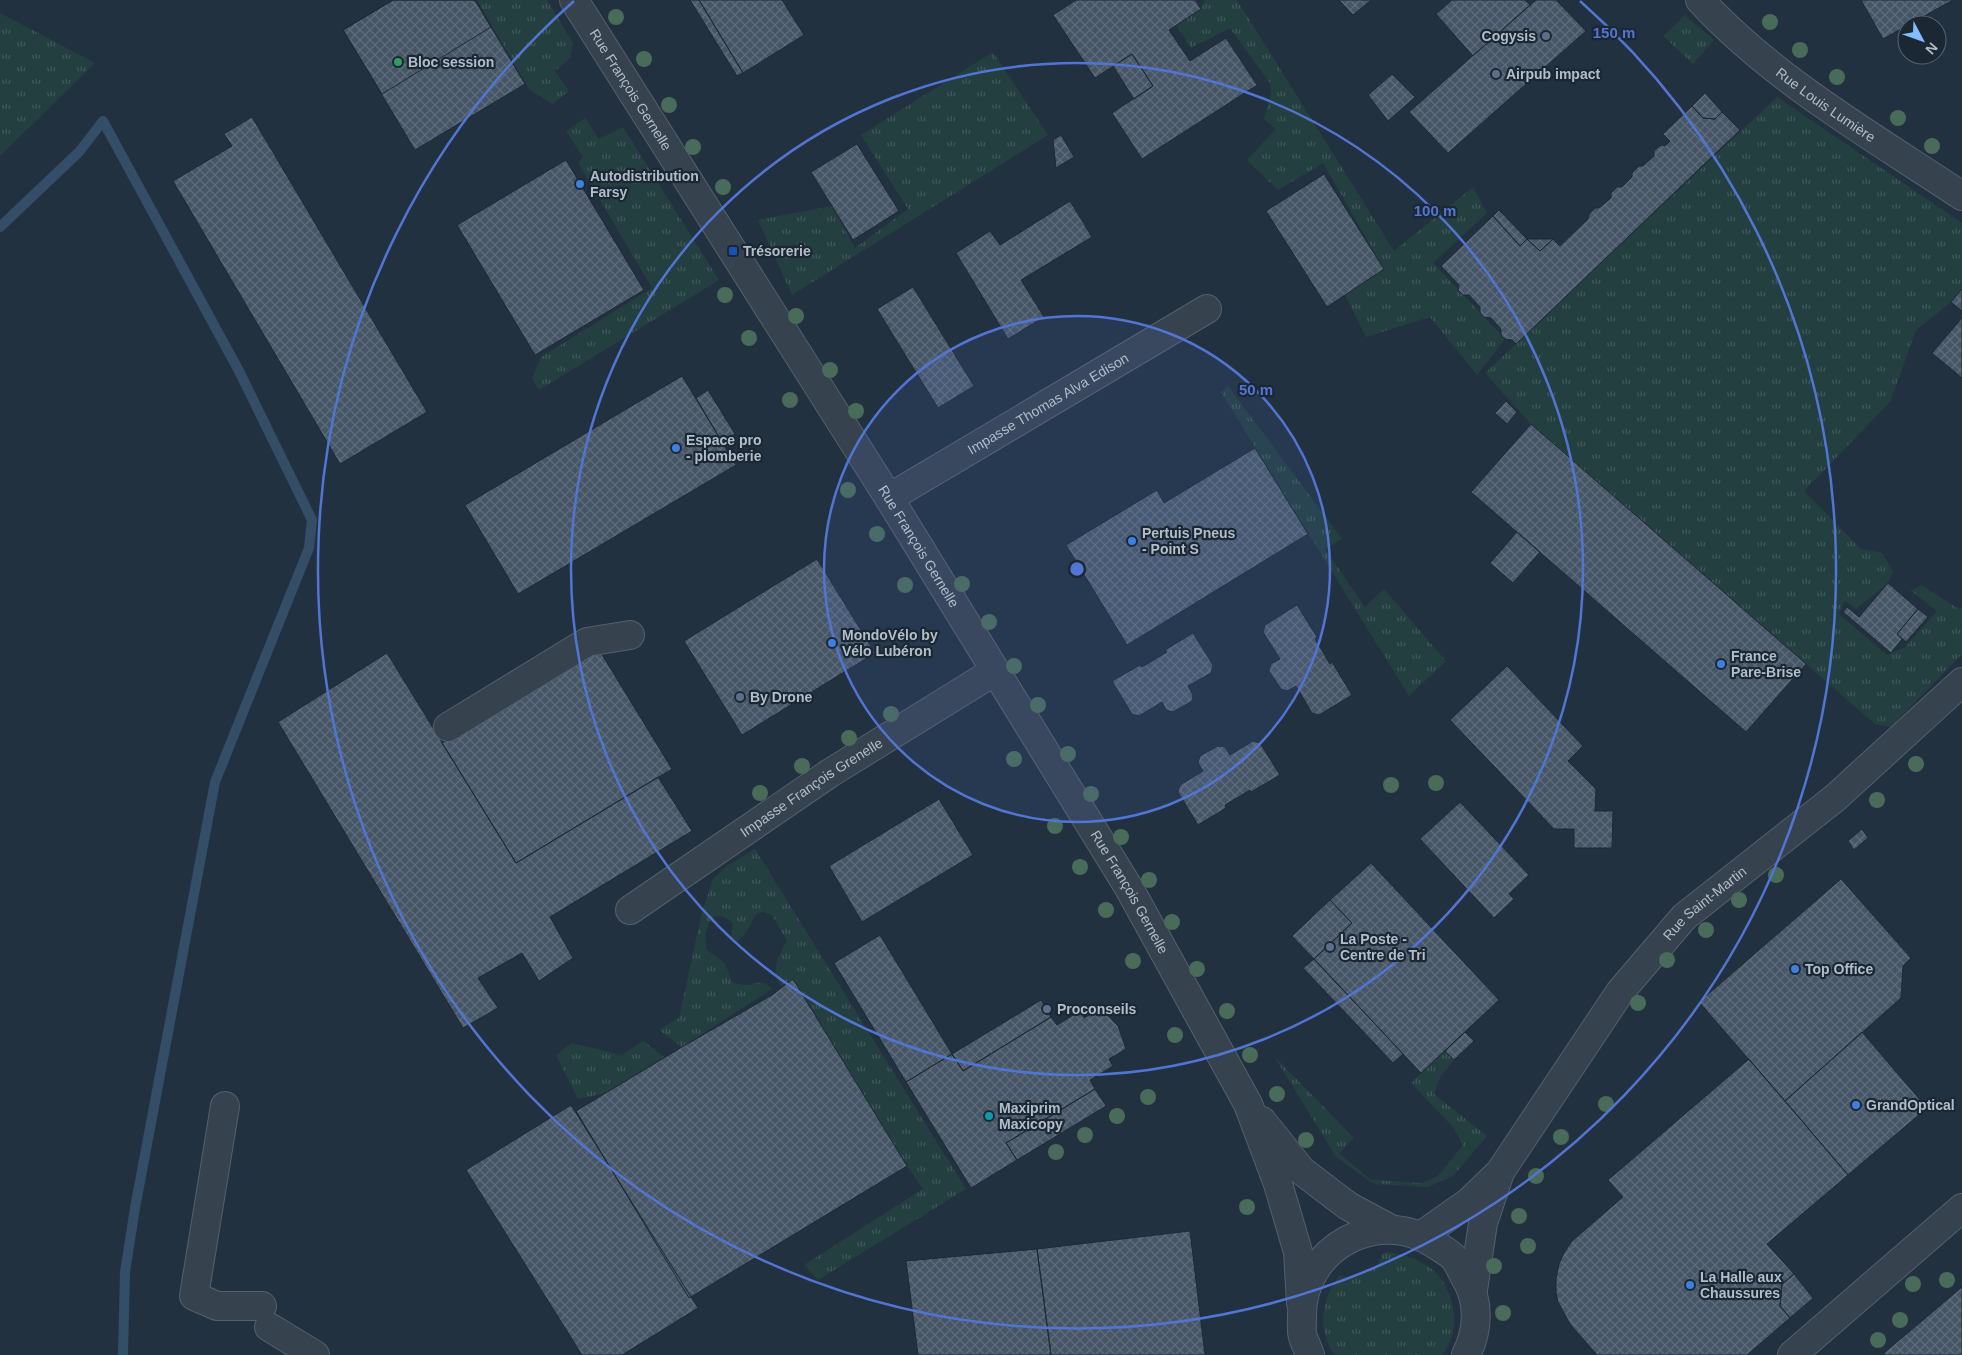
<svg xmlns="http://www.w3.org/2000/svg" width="1962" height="1355" viewBox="0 0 1962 1355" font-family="Helvetica,sans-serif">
<defs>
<pattern id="grass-tufts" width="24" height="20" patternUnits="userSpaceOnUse" patternTransform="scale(1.25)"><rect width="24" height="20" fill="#243f40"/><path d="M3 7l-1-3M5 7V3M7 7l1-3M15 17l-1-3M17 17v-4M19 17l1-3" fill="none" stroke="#41595a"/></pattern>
<pattern id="building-cross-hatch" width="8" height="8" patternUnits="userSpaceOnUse" patternTransform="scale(1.25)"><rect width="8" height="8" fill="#465666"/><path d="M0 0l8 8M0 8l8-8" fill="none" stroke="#5e6c7b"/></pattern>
</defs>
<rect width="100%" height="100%" fill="#22313f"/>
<path fill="url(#grass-tufts)" d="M477,0H547L573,43L570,58L555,71L569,91L552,104L529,89Z
M1205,0H1237L1394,251L1473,187L1487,213L1433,263L1505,339L1477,375L1430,317L1366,337L1345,295L1384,269L1323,163L1278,190L1247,160L1276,129L1264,119L1271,95L1270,83L1230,28L1191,48L1176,25L1201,9Z
M0,13L95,63L0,156Z
M1685,15L1714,40L1693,64L1663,36Z
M993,52L1048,135L792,295L758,220L832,206L855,248L908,209L861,135Z
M1777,97L1962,223V289L1951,302L1916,330L1890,402L1804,491L1861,549L1882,553L1893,571L1888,583L1856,609L1845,601L1839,614L1887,655L1905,647L1937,611L1911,591L1921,585L1959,609L1962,608V654L1891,727L1875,724L1531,424L1485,373Z
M585,118L599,139L623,127L719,280L539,390L532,378L541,357L652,288L578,163L583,157L566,131Z
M1228,386L1342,539L1325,549L1365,607L1384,589L1446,661L1409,696L1221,392Z
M755,849L966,1189L818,1280L804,1265L923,1189L907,1166L793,979L781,986C770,970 778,956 787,941L772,915L763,912L756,914L747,931L738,941L731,937L733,924C711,901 702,933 707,950L725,963L732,982C736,983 741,985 745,985C758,985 760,977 772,989L682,1047L659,1030L679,1018L702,912L713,879L727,866Z
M643,1041L664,1057L606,1093L578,1099L556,1055L572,1043L622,1055Z
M1445,1051L1454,1060L1440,1077L1434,1094L1487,1136L1453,1176L1428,1187L1374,1184L1336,1157L1274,1056L1354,1138L1339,1153L1371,1180L1422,1183L1438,1176L1463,1145L1452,1126L1411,1083Z
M1389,1252C1404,1255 1416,1258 1429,1267C1455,1285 1463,1331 1442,1355H1335C1316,1332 1322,1298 1339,1276L1353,1278L1367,1270L1376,1267L1383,1253Z"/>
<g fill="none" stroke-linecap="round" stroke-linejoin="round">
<path stroke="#344e68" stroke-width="10" d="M0,227L79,152L103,121L239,371L312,520L309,548L215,782L135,1208L125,1272L123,1355"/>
</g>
<path fill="url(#building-cross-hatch)" stroke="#1d2a36" d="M393,0H475L525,84L415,150L343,30Z
M393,0H475L491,27L382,94L343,30Z
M690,0H699L743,73L737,76Z
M699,0H782L804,35L743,73Z
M1076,0H1195L1201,9L1169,30L1190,61L1226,38L1257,85L1142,159L1112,113L1153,86L1132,54L1095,78L1053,15Z
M1339,0H1371L1353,15Z
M1452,0H1525L1530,5L1473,56L1436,14Z
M1536,0H1556L1586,31L1448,153L1409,112Z
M1861,0H1953L1883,39Z
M1132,54L1153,86L1134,99L1113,66Z
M1392,74L1415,97L1388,121L1368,95Z
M1705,93L1722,112L1715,119L1703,118L1692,106Z
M1692,106L1703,118L1715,119L1722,112L1740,130L1516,344L1512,340L1505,339L1501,335V329L1491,318L1484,317L1480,313V307L1469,295H1463L1458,290L1459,285L1441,266L1493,216L1520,246L1527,239L1540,251L1553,239L1560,246L1588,219L1589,214L1595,208H1599L1611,198V193L1617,187H1622L1632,177V173L1639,166H1643L1654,156V151L1661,145L1665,146L1670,141L1663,134Z
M252,117L427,412L340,464L173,181L232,146L224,134Z
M1061,135L1074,157L1056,168L1053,140Z
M857,144L899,211L853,240L811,172Z
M566,160L644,290L535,355L457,225Z
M1324,174L1384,269L1327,307L1266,211Z
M1070,201L1092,237L1021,280L1044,317L1008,339L956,253L990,231L1000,245Z
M1499,210L1527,239L1520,246L1493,216Z
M1527,239H1553L1540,251Z
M913,287L974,386L938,408L877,309Z
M1962,289V311L1951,302Z
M1962,318V378L1932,353Z
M682,376L736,465L518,594L465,505Z
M708,390L735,434L722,442L696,398Z
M1506,401L1517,412L1507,424L1495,413Z
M1531,424L1806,664L1746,732L1471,492Z
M1255,448L1308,534L1127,645L1066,545L1157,490L1164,503Z
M1517,532L1540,552L1513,583L1490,563Z
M817,559L875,653L742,735L684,641Z
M1888,583L1918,609L1897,634L1902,639L1891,653L1843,612L1847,607L1859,617Z
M1297,605L1317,637L1315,639L1330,664L1332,662L1352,695L1319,715L1312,713L1296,686L1287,691L1281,689L1269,671L1271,664L1280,659L1263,632L1265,625Z
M1918,609L1928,617L1906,642L1897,634Z
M1193,633L1213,665L1211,673L1188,686L1193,695L1192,701L1173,712L1166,710L1162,702L1139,716L1132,714L1112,681L1140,665L1142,667L1167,652L1165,650Z
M598,648L672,769L516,863L442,743Z
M387,653L516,863L658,777L692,831L550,917L573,958L539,981L522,953L478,978L498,1008L463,1028L278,722Z
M1507,666L1583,746L1568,761L1596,789L1595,811H1613L1612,848H1574V829H1554L1450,720Z
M1253,741L1260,743L1280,775L1251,792L1250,790L1225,805L1226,808L1198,825L1178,792L1180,785L1203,771L1198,763L1200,756L1218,746L1225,747L1230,755Z
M939,799L973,855L862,922L829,866Z
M1460,802L1529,875L1509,894L1514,899L1494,918L1420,839Z
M1862,829L1868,838L1854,850L1848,841Z
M1371,863L1499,1000L1421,1073L1314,959L1352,923L1330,900Z
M1841,879L1911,958L1903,966L1901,998L1785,1101L1699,1002Z
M1330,900L1352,923L1314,959L1292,936Z
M880,935L952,1054L906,1082L834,963Z
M1314,959L1403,1054L1393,1063L1303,968Z
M793,979L907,1166L689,1298L576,1111L682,1047L772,995Z
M1041,1000L1051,1017L963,1071L952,1054Z
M1101,1008L1118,1026L1126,1049L1109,1059L1113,1066L1090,1080L1095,1089L1006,1143L1017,1160L971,1188L906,1082L952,1054L963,1071L1051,1017L1057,1025L1080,1011L1084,1018Z
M1465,1032L1474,1041L1454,1060L1445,1051Z
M1862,1032L1927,1108L1848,1175L1785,1101Z
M1749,1059L1848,1175L1767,1244L1794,1274L1782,1284L1780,1306L1790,1318L1747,1355H1597L1570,1324L1558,1302L1556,1292V1279L1559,1264L1564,1253L1572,1241L1623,1197L1608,1180Z
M1095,1089L1106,1106L1017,1160L1006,1143Z
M571,1105L698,1308L622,1355H582L466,1170Z
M1190,1231L1205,1355H1051L1037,1249Z
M1037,1249L1051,1355H918L906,1261Z
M1794,1274L1813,1298L1790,1318L1780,1306L1782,1284Z
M1962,1287V1355H1885L1884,1353Z"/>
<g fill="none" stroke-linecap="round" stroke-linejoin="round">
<g stroke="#54606d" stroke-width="30">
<g id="minor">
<path id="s1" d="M574,0L889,498L1129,888L1248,1104L1278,1184L1298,1252L1301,1303"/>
<path id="s2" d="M1700,0C1774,80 1872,136 1962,196"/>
<path id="s3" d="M889,498L1207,309"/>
<path d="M448,727L587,642L630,635"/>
<path id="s4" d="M630,910L830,773L995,671"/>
<path d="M225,1106L194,1296L217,1306H262"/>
<path d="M1262,1121L1302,1171L1348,1206L1389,1228"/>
<path id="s5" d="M1422,1235L1469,1202L1500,1172L1620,992L1684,917L1835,798L1962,682"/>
<path d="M1473,1290L1483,1223L1499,1175"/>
<path d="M269,1327L315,1355"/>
<path d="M1310,1355C1308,1349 1305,1343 1303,1337C1301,1332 1302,1324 1302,1318C1300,1248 1379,1205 1436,1245C1442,1249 1450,1253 1455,1259C1459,1265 1462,1272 1466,1279C1480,1303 1478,1331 1466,1355"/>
<path d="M1792,1355L1962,1208"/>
</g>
</g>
<use href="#minor" stroke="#36434f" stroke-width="28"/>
</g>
<g fill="#486c59">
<circle cx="616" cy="17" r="8"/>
<circle cx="1770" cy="22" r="8"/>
<circle cx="1800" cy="50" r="8"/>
<circle cx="644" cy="59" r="8"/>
<circle cx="1837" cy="77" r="8"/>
<circle cx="669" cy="105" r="8"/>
<circle cx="1898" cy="118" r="8"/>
<circle cx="1932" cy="146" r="8"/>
<circle cx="693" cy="147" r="8"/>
<circle cx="723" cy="187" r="8"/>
<circle cx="725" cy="295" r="8"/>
<circle cx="796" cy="316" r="8"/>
<circle cx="749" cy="338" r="8"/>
<circle cx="830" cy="370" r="8"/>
<circle cx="790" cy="400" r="8"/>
<circle cx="856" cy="411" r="8"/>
<circle cx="848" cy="490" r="8"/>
<circle cx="877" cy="534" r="8"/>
<circle cx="962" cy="584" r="8"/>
<circle cx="905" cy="585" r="8"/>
<circle cx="989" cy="622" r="8"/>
<circle cx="1014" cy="666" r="8"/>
<circle cx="1038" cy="705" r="8"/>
<circle cx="891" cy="714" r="8"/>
<circle cx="849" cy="738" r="8"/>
<circle cx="1068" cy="754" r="8"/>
<circle cx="1014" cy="759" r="8"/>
<circle cx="1916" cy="764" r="8"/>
<circle cx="802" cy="766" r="8"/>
<circle cx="1436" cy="783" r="8"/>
<circle cx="1391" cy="785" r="8"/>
<circle cx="760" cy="793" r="8"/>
<circle cx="1091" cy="794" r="8"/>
<circle cx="1877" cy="800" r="8"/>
<circle cx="1055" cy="826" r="8"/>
<circle cx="1121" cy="837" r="8"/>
<circle cx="1080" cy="867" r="8"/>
<circle cx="1776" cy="875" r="8"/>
<circle cx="1149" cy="880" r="8"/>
<circle cx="1739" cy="900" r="8"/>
<circle cx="1106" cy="910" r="8"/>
<circle cx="1172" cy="922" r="8"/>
<circle cx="1706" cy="930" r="8"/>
<circle cx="1667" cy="960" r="8"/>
<circle cx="1133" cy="961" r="8"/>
<circle cx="1197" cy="969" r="8"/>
<circle cx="1638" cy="1003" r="8"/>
<circle cx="1227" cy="1011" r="8"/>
<circle cx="1175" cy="1035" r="8"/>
<circle cx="1250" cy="1055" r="8"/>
<circle cx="1277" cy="1094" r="8"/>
<circle cx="1148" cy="1097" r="8"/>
<circle cx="1606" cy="1104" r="8"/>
<circle cx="1117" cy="1116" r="8"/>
<circle cx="1085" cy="1135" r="8"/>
<circle cx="1561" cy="1137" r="8"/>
<circle cx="1306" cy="1140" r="8"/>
<circle cx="1056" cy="1152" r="8"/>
<circle cx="1536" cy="1176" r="8"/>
<circle cx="1247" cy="1207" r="8"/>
<circle cx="1519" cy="1216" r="8"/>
<circle cx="1528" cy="1246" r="8"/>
<circle cx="1494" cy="1266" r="8"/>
<circle cx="1947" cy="1280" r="8"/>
<circle cx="1913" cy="1284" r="8"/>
<circle cx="1503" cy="1313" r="8"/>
<circle cx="1900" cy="1320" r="8"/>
<circle cx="1878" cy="1340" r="8"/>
</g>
<circle cx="1077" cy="569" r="253" fill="#5175d3" fill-opacity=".12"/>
<g fill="none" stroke="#5175d3" stroke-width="2.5">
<circle cx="1077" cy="569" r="253"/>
<circle cx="1077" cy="569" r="506"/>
<path d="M1580 1A759 759 0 1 1 574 1"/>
</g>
<g fill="#5c6f8a" stroke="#1b2834" stroke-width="2">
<circle cx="1546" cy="36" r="5"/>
<circle cx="1496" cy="74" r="5"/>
<circle cx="740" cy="697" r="5"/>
<circle cx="1330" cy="947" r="5"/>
<circle cx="1047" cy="1009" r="5"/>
</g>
<circle fill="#2e9e5b" stroke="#1b2834" stroke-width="2" cx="398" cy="62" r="5"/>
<g fill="#3f7fe0" stroke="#1b2834" stroke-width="2">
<circle cx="580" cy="184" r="5"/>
<circle cx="676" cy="448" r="5"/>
<circle cx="1132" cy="541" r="5"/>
<circle cx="832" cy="643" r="5"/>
<circle cx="1721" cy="664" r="5"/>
<circle cx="1795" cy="969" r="5"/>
<circle cx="1856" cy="1105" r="5"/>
<circle cx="1690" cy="1285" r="5"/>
</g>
<rect fill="#1a4fb4" stroke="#1b2834" stroke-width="2" x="728" y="246" width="10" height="10" rx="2.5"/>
<circle fill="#0f9aa8" stroke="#1b2834" stroke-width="2" cx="989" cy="1116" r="5"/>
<g text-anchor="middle" stroke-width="4.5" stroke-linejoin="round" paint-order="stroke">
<g font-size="14" font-weight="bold" fill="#b2bdca" stroke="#1b2834" text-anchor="start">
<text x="1536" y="41" text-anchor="end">Cogysis</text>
<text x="408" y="67">Bloc session</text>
<text x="1506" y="79">Airpub impact</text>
<text x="590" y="181">Autodistribution<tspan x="590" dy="16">Farsy</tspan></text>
<text x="743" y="256">Trésorerie</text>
<text x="686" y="445">Espace pro<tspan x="686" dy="16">- plomberie</tspan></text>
<text x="1142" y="538">Pertuis Pneus<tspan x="1142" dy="16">- Point S</tspan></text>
<text x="842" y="640">MondoVélo by<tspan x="842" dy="16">Vélo Lubéron</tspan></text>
<text x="1731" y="661">France<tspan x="1731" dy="16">Pare-Brise</tspan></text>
<text x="750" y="702">By Drone</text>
<text x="1340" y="944">La Poste -<tspan x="1340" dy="16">Centre de Tri</tspan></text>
<text x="1805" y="974">Top Office</text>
<text x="1057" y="1014">Proconseils</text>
<text x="1866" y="1110">GrandOptical</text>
<text x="999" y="1113">Maxiprim<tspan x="999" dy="16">Maxicopy</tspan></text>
<text x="1700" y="1282">La Halle aux<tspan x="1700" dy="16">Chaussures</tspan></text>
</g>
<g font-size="14" fill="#b2bdca" stroke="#1b2834">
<text dy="5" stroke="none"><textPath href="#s1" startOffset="106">Rue François Gernelle</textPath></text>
<text dy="5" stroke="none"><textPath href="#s2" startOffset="164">Rue Louis Lumière</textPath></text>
<text dy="5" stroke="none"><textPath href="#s3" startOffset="185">Impasse Thomas Alva Edison</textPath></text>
<text dy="5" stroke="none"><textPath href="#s1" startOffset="646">Rue François Gernelle</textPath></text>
<text dy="5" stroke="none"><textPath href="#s4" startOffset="219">Impasse François Grenelle</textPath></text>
<text dy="5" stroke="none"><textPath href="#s1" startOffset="1051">Rue François Gernelle</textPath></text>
<text dy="5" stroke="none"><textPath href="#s5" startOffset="440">Rue Saint-Martin</textPath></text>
</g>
</g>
<circle cx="1077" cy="569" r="8" fill="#5175d3" stroke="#1b2834" stroke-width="2.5"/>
<g font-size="15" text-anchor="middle" font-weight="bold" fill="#5175d3" stroke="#1b2834" stroke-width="4.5" stroke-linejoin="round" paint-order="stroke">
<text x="1614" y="38">150 m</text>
<text x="1435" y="216">100 m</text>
<text x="1256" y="395">50 m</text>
</g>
<g transform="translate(1922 40) rotate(131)"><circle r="24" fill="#1b2834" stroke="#576470"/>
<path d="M0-4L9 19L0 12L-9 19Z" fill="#82bdff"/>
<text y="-8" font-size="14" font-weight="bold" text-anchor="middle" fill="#b2bdca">N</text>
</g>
</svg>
